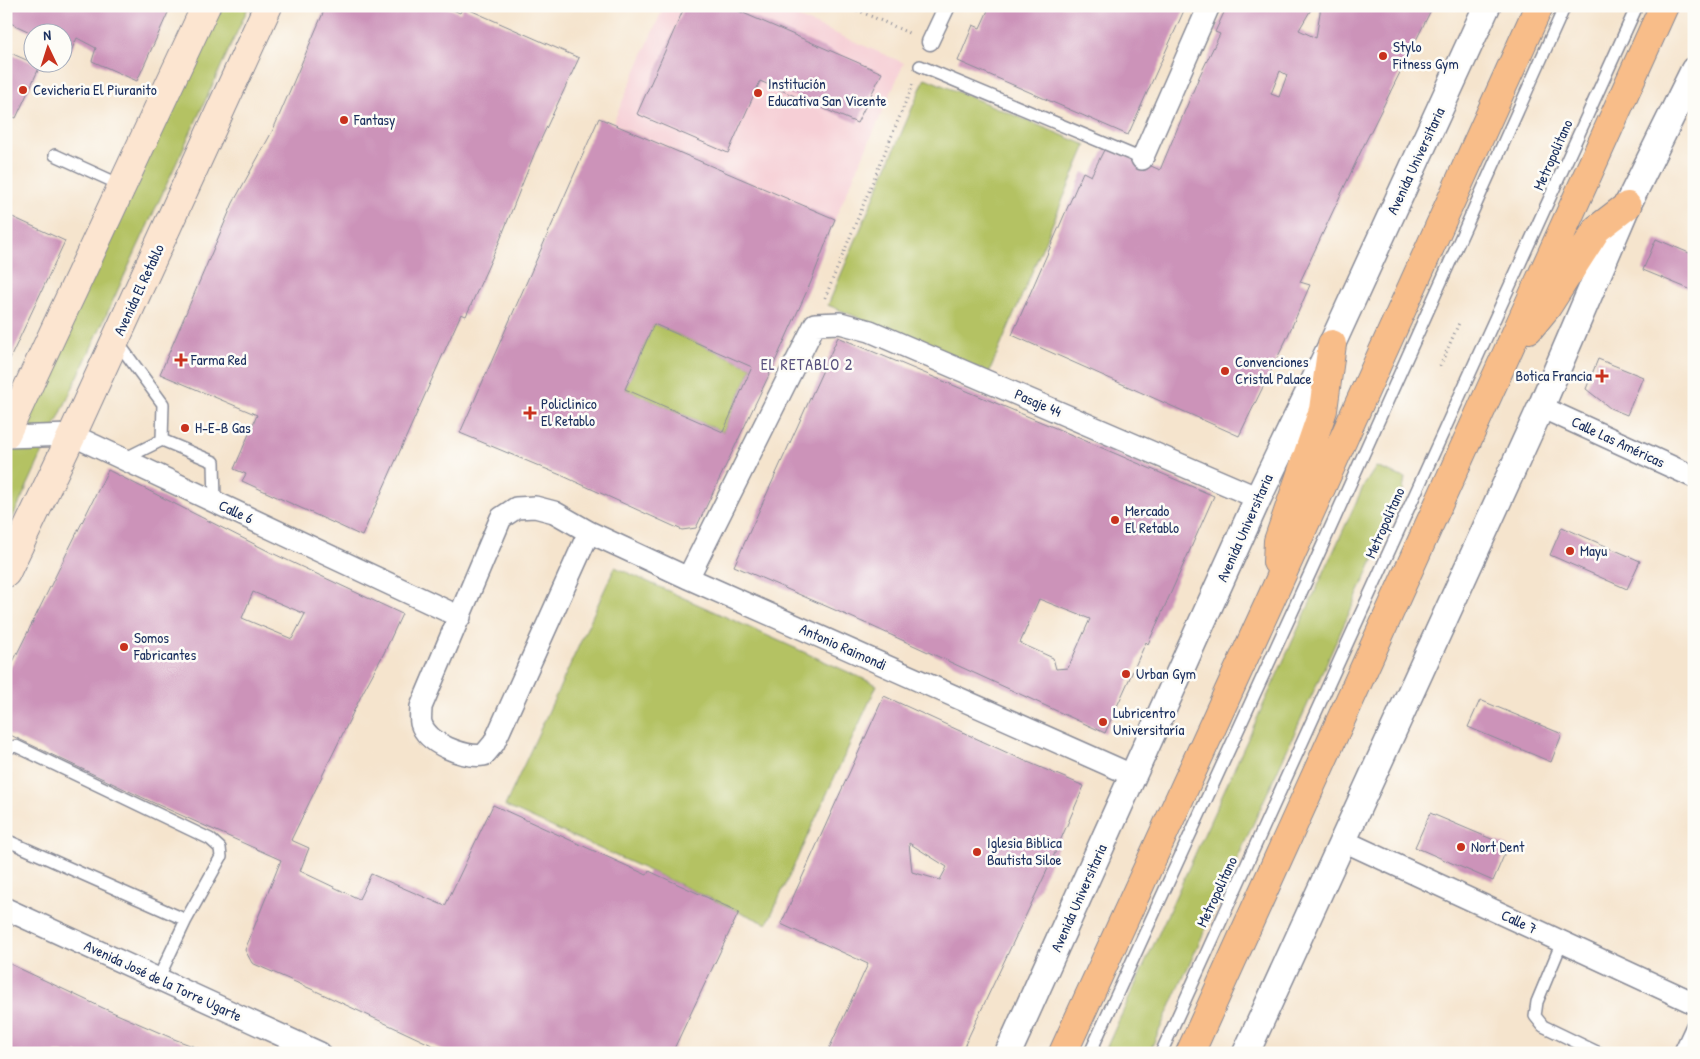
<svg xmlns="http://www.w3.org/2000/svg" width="1700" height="1059" viewBox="0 0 1700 1059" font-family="'Patrick Hand',sans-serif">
<rect width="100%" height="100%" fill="#fdfcf7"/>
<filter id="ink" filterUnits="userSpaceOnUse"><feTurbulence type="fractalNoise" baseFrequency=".02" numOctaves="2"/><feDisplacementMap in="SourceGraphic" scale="10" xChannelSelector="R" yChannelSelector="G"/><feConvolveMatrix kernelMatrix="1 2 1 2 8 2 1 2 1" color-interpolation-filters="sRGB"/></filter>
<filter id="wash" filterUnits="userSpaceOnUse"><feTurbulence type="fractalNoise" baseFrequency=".0096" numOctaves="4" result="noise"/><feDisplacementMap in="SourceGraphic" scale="20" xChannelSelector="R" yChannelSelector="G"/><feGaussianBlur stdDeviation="1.12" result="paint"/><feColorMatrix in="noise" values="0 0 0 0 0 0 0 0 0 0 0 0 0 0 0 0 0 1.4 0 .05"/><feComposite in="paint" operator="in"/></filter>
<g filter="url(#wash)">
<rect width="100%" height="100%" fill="#f5e4cd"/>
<path fill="#f6cfd6" d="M664,6H772L904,63L835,219L613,123Z"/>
<path fill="#b4c264" stroke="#687861" d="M215,6H249L6,532V461Z
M925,78L1086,145L989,373L828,305Z
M654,324L752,367L723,432L625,389Z
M1376,467L1405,478L1402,497L1149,1053H1104L1363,487Z
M615,567L877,685L767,924L505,806Z"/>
<g id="blocks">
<path fill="#cc93b9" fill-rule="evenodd" d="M6,6H171L137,81L92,61L96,48L77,38L71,51L62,47V32L32,33L6,21Z
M326,6H444L460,13L463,7L579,58L535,152L500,240L466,316L461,314L362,536L242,481L246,474L234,469L257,415L160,374L233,203L273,130Z
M685,6H727L882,73L857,123L760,81L728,153L637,114Z
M990,6H1186L1128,135L958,61L973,25L980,28Z
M1227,6H1313L1299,30L1316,38L1321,6H1433L1362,149L1300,282L1310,285L1286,340L1239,436L1012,335L1083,172L1091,176L1106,146L1160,170L1199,77L1220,34L1215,32ZM1280,71L1287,75L1279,97L1271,94Z
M6,51L40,66L16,118L6,114Z
M599,118L835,219L811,282L769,375L696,528L682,530L563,476L460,433ZM654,324L752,367L723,432L625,389Z
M6,214L65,241L6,367Z
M1656,239L1694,255V291L1643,270Z
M838,337L1065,432L1214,496L1148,644L1146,642L1105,733L867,624L734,566ZM1039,599L1090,619L1068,668L1056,669L1053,658L1020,643Z
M1598,359L1643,377L1627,415L1610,408L1586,389Z
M108,470L272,553L402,614L384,653L363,692L291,840L309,848L300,871L359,899L371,874L445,906L493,805L647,875L649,871L739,912L672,1053H449L318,992L252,963L245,950L281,860L154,803L6,733V676ZM253,592L305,614L292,639L242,618Z
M1562,527L1640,561L1627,589L1550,555Z
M884,696L1023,760L1084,786L1051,862L961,1053H827L868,964L781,924ZM909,843L947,867L940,880L912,872Z
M1480,700L1562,734L1551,762L1468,727Z
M1430,813L1508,846L1493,881L1415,847Z
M6,962L103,1008L174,1039L211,1053H6Z"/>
</g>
</g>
<g filter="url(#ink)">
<use href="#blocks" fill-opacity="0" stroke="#888a96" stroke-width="1"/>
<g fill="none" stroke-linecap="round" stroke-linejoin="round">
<g stroke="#888a96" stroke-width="14">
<path id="service" d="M920,66L1142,159
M55,155L123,186
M116,340L163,404L162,440
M124,459L162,440L214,462L215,502
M6,748L16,746L210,839L220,848L221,857L186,920L158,979
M6,840L186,920
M1562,942L1537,1002L1535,1016L1543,1026L1599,1053
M1090,1053L1311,571L1565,6
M1161,1053L1637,6
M1679,1053L1694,1021"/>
</g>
<g stroke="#888a96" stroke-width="19">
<path id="pedestrian" d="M930,42L947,6"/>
</g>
<g stroke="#888a96" stroke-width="24">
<path id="minor" d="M1142,159L1209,6
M1541,407L1694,477
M6,437L72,435L460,617
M589,532L494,743L484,755C465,758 427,744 421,723C420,719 421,712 421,707L501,518L516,508L535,507L554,512L589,532L688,578L1134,776
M688,578L815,324L840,323L870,331L1258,498
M1344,841L1694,1003
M6,909L320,1053"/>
</g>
<g stroke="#888a96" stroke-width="29">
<path id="tertiary" d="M1008,1053L1258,498L1332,344L1487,6
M1246,1053L1541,407L1627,206L1694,70"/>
</g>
<g stroke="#888a96" stroke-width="30">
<path id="secondary" d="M6,434L206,6
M6,573L72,435L268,6"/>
</g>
<g stroke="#888a96" stroke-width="30">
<path id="primary" d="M1529,329L1547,307L1597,229L1627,206
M1277,562L1278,541L1323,410L1332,344
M1063,1053L1275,590L1539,6
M1190,1053L1664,6"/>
</g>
<path stroke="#888a96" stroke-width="3" stroke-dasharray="1 4" stroke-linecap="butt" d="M848,6L911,34
M825,298L913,84
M1440,366L1459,323"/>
<use href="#service" stroke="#fff" stroke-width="11"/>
<use href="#pedestrian" stroke="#fff" stroke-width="16"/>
<use href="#minor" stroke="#fff" stroke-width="21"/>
<use href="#tertiary" stroke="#fff" stroke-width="26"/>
<use href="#secondary" stroke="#fce5d0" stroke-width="28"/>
<use href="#primary" stroke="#f8bd89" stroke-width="28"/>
</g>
</g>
<g fill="#c8321e" stroke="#fdfcf7" stroke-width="2">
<circle cx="1383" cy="56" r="5"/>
<circle cx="23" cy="90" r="5"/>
<circle cx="758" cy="93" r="5"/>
<circle cx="344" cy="120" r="5"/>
<path d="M178.5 352.5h5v5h5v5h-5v5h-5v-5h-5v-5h5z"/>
<circle cx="1225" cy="371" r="5"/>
<path d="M1599.5 368.5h5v5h5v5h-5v5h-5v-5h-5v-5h5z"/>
<path d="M527.5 405.5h5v5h5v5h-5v5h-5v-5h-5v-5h5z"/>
<circle cx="185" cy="428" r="5"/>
<circle cx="1115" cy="520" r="5"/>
<circle cx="1570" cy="551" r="5"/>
<circle cx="124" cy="647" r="5"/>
<circle cx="1126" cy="674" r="5"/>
<circle cx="1103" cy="722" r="5"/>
<circle cx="1461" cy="847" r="5"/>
<circle cx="977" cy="852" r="5"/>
</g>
<g text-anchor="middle" stroke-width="5" stroke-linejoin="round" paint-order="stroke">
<g font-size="15" fill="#1b2f5e" stroke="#fdfcf7" text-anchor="start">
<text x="1393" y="52">Stylo<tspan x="1393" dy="17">Fitness Gym</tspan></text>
<text x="768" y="89">Institución<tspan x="768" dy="17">Educativa San Vicente</tspan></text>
<text x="33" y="95">Cevicheria El Piuranito</text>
<text x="354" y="125">Fantasy</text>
<text x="191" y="365">Farma Red</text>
<text x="1235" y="367">Convenciones<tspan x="1235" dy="17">Cristal Palace</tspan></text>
<text x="1592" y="381" text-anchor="end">Botica Francia</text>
<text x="541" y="409">Policlinico<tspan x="541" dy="17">El Retablo</tspan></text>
<text x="195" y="433">H-E-B Gas</text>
<text x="1125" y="516">Mercado<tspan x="1125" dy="17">El Retablo</tspan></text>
<text x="1580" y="556">Mayu</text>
<text x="134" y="643">Somos<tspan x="134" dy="17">Fabricantes</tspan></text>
<text x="1136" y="679">Urban Gym</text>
<text x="1113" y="718">Lubricentro<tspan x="1113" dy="17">Universitaría</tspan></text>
<text x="987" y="848">Iglesia Biblica<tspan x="987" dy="17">Bautista Siloe</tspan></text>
<text x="1471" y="852">Nort Dent</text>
</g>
<g font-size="15" fill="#1b2f5e" stroke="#fdfcf7">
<text transform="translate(1553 155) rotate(-66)" y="5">Metropolitano</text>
<text transform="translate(1416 161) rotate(-65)" y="5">Avenida Universitaria</text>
<text transform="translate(139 290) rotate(-65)" y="5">Avenida El Retablo</text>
<text transform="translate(1038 403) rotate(23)" y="5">Pasaje 44</text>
<text transform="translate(1618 442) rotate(25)" y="5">Calle Las Américas</text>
<text transform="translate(236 512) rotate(25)" y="5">Calle 6</text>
<text transform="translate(1385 523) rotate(-66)" y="5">Metropolitano</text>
<text transform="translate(1245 528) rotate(-66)" y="5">Avenida Universitaria</text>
<text transform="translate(843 647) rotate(24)" y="5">Antonio Raimondi</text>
<text transform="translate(1217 892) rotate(-65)" y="5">Metropolitano</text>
<text transform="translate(1079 898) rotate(-66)" y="5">Avenida Universitaria</text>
<text transform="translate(1519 922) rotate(25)" y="5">Calle 7</text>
<text transform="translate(163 981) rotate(25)" y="5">Avenida José de la Torre Ugarte</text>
</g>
<g font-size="16" letter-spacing="1" fill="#59527e" stroke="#fdfcf7">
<text x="807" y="370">EL RETABLO 2</text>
</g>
</g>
<rect width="1700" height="1059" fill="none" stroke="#fdfcf7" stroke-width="25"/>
<g transform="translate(48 48) rotate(356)"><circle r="24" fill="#fdfcf7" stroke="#a3aaba"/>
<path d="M0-4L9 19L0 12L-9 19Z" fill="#c8321e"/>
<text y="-8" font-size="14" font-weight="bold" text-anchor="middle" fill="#1b2f5e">N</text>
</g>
</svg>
